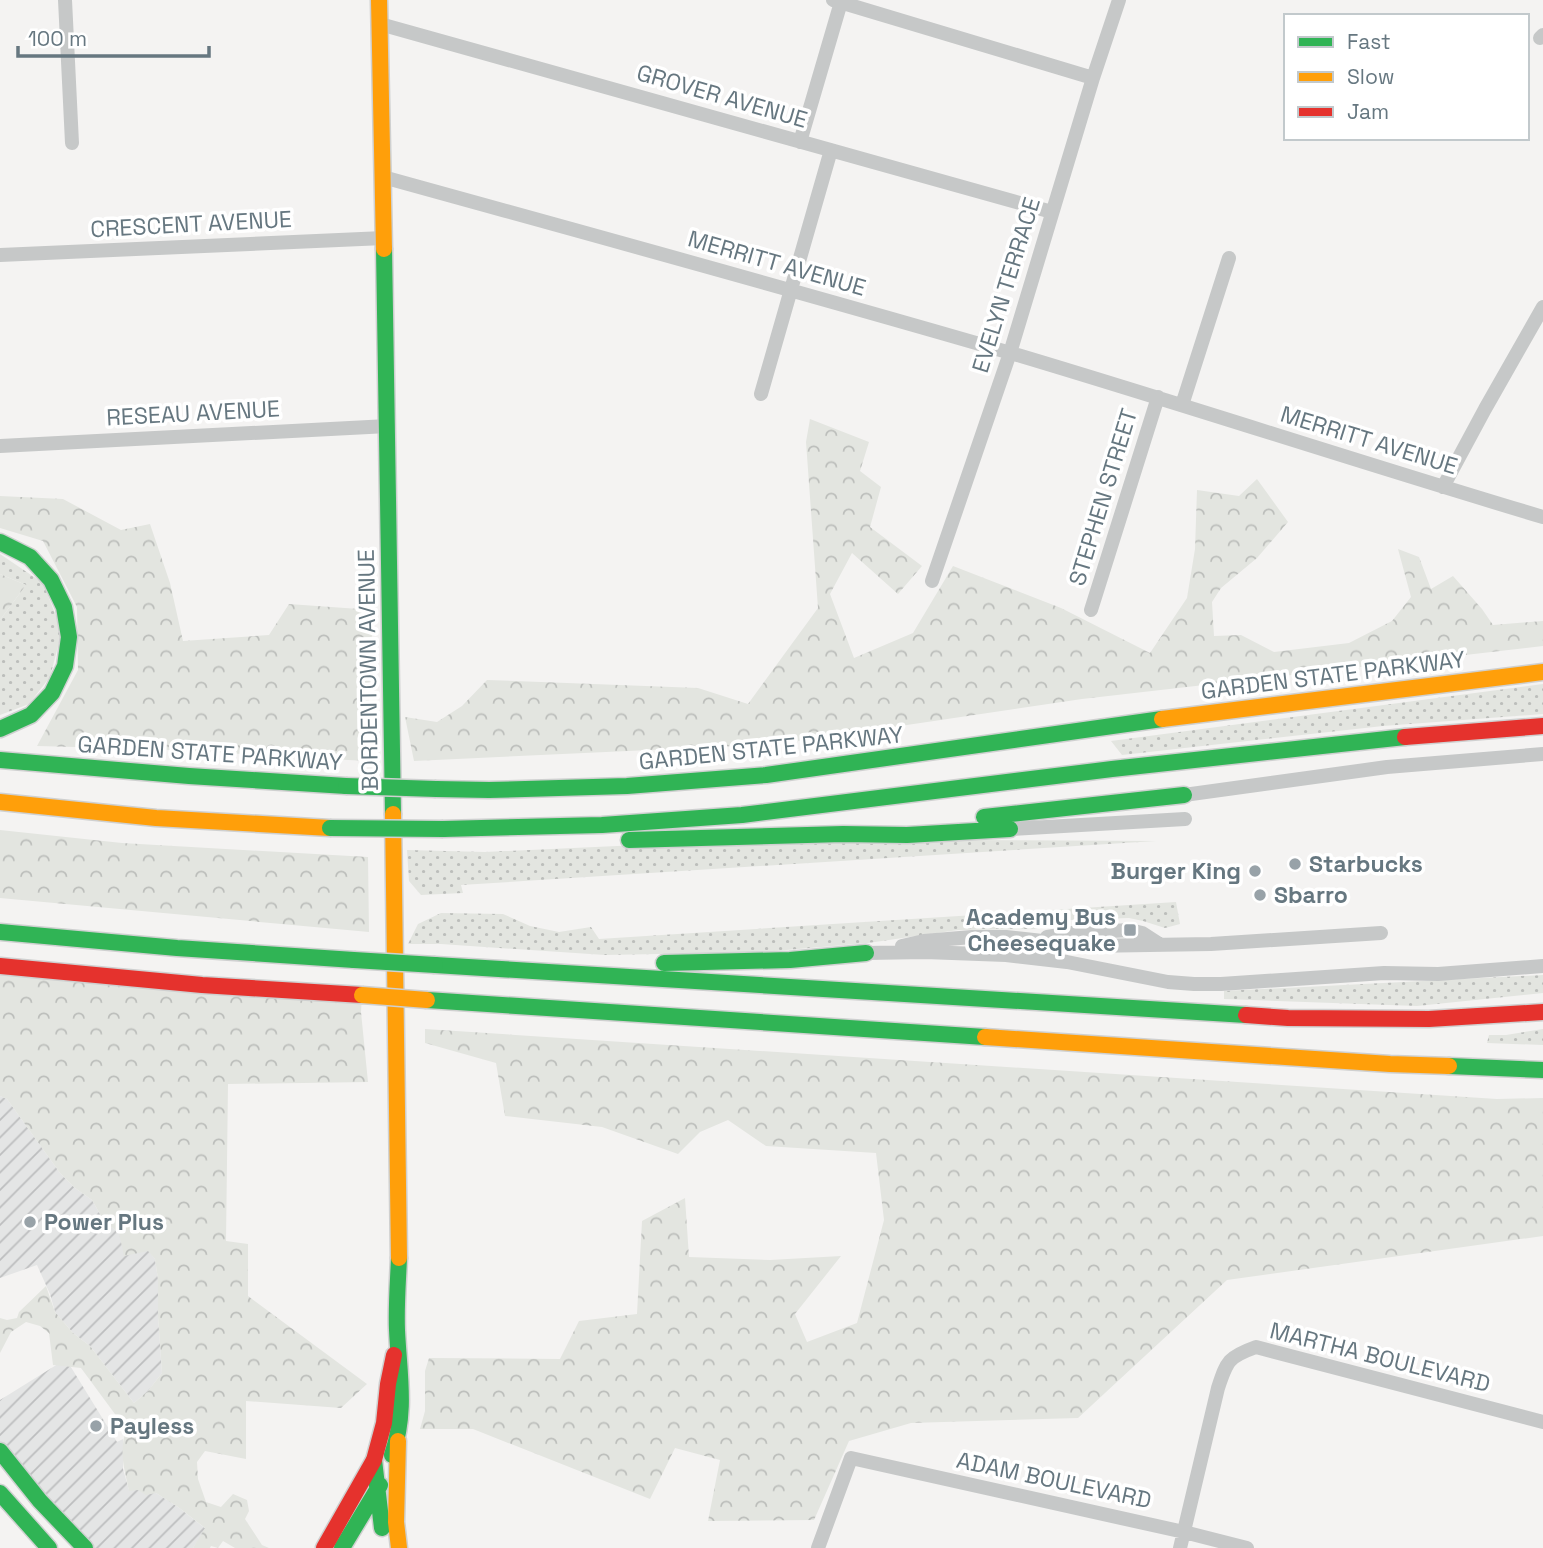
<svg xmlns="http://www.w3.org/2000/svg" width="1543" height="1548" viewBox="0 0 1543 1548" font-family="'Space Grotesk',sans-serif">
<defs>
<pattern id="industrial-furrows" width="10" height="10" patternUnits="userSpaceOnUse" patternTransform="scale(1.75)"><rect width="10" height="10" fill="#e4e5e5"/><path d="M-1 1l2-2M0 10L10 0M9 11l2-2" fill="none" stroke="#bdbebf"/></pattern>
<pattern id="green-dots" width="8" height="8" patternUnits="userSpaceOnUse" patternTransform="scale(1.75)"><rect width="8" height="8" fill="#e3e5e0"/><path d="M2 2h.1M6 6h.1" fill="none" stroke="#bcbebb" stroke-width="1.8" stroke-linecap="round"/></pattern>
<pattern id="forest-crowns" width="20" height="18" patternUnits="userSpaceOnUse" patternTransform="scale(1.75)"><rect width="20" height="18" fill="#e3e5e0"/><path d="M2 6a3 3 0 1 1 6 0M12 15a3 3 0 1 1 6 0" fill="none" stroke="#bcbebb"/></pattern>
</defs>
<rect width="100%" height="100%" fill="#f4f3f2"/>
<path fill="url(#industrial-furrows)" d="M0,1096L7,1099L60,1173L75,1188L92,1200L104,1221L119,1233L149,1251L155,1259L158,1279V1316L162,1373L148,1391L134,1403L90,1346L73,1333L55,1312L50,1294L37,1265L0,1278Z
M66,1359L117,1442L123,1439V1469L129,1490H138L156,1493L178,1507L206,1529L193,1548H85L0,1451V1400Z"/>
<path fill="url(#green-dots)" d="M0,554L43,583L62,631L50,677L29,704L0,715V620L26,585L0,574Z
M1543,684V714L1383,726L1122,755L1111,741Z
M772,839L1156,841L461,885L463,893L421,895L409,881L407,850L485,852Z
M1176,902L1180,924L1165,928L1143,921L1129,918L1043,921L1037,929L958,930L868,943L763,952L605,955L441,944H408L418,924L441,913L503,914L530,926L559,932L591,927L599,939Z
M1543,975V993L1417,1006L1224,999V991Z
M1543,1029V1045L1487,1043L1489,1035H1506Z"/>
<path fill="url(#forest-crowns)" d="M810,419L869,442L860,471L881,487L870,527L922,566L898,594L852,553L830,594L854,658L913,633L953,566L1061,608L1150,653L1187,598L1195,549L1197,490L1239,496L1257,479L1288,522L1257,558L1221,588L1212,602L1214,636L1241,635L1274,652L1349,643L1392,621L1411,597L1398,549L1419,557L1431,589L1453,576L1482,609L1493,625L1543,621V646L1082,699L779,744L414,761L405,717L437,722L462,706L487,680L698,688L748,704L818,608L806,442Z
M0,496L63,499L121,530L150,524L170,583L183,641L269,635L289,604L373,610L366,761L152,749L37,746L78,670L77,607L43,541L0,528Z
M0,574L26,585L0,620Z
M0,830L122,843L368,857L369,932L0,898Z
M0,966L362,995L361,1012L368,1082L228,1084L226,1241L248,1244V1296L367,1384L341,1408L246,1401V1459L205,1451L197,1462L198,1479L206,1502L221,1507L233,1494L247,1500L249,1511L245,1519L262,1545L269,1548H235L223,1541L218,1548L211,1546L210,1548H193L205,1528L178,1507L156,1493L146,1495L138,1490L129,1491C124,1467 119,1454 126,1429L81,1368L53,1365L49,1333L40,1326L26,1322L11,1332L0,1353V1318L7,1320L17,1318L19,1312L46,1286L55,1312L73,1333L90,1346L134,1403L148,1391L162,1373L158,1316V1279L155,1259L148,1251L124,1256L119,1233L104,1221L92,1200L75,1188L60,1173L7,1099L0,1096Z
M425,1029L1497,1099L1543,1098V1236L1227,1280L1078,1418L911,1423L849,1441L814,1520L708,1521L720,1460L675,1448L650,1499L473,1429H420L425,1411V1371L429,1358L560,1359L579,1321L637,1314L642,1221L685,1198L689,1257L770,1260L841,1256L795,1314L807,1342L857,1323L884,1220L876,1153L766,1146L728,1120L700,1132L678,1154L602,1127L505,1116L496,1063L425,1043Z"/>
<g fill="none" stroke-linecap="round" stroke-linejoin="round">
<g stroke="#cfd0d0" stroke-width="19">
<path id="fast" d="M384,249L393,814
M0,542L30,557L51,580L64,607L69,637L65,666L52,693L31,715L0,729
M0,760L189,776L346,786
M436,789L489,790L627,786L766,775L1162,719
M984,817L1184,795
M443,829L602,825L742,815L1112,769L1405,737
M629,840L843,834L907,835L1010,829
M0,932L177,948L354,960
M664,963L790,960L866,953
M435,965L1246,1015
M427,1000L985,1037
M1449,1066L1543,1070
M0,1451L40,1501L85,1548
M392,1455C407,1412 399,1374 397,1330C396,1306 398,1282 399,1258
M374,1460L382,1528
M0,1493L49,1548
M342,1548L380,1485"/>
</g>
<g stroke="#cfd0d0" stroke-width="19">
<path id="slow" d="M379,0L384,249
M1162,719L1543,672
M0,802L156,818L330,828
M393,814L399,1258
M985,1037L1390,1064L1449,1066
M398,1441L396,1522L399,1548"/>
</g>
<g stroke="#cfd0d0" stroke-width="19">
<path id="jam" d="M1405,737L1543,726
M0,966L202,985L362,995
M1246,1015L1288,1018L1429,1019L1543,1012
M324,1548L374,1460L384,1423L388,1384L394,1355"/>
</g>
<path stroke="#c6c8c8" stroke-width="14" d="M65,0L72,143
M833,0L1093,78
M380,24L1052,212
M1540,38L1543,35
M800,142L841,2
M383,177C596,236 809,294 1021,356C1195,408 1368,465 1543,517
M0,255L384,238
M761,394L831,150
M1182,405L1229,258
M0,446L388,426
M1443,487L1485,409L1543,307
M932,581L1010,353L1093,78L1119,0
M1091,610L1158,397
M1184,795L1387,767L1543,754
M1010,829L1185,819
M1047,937L1073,933L1130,930L1142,933L1159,944
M902,946L924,941L972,937H1006L1088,946L1211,944L1381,933
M866,953L925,952L1006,955L1067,962L1168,982L1194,984H1221L1384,973L1438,974L1543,966
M818,1548L851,1458L1184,1532L1247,1548
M1180,1548L1218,1388C1227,1361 1228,1357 1256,1347L1543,1422"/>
<use href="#fast" stroke="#30b455" stroke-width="16"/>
<use href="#slow" stroke="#ff9f0a" stroke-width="16"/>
<use href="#jam" stroke="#e5322d" stroke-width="16"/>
<g stroke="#cfd0d0" stroke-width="19" stroke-linecap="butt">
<path id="fast-bridge" d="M346,786L436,789
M330,828L443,829
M354,960L435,965"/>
</g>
<g stroke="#cfd0d0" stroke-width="19" stroke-linecap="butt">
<path id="slow-bridge" d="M362,995L427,1000"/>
</g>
<use href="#fast-bridge" stroke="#30b455" stroke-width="16"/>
<use href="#slow-bridge" stroke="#ff9f0a" stroke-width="16"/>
</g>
<g fill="#98a2a8" stroke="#fff" stroke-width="2.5">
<circle cx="1295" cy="864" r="7"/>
<circle cx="1255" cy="871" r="7"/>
<circle cx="1260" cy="895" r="7"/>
<rect x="1123" y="923" width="14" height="14" rx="3.5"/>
<circle cx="30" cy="1222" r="7"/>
<circle cx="96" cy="1426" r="7"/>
</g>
<g text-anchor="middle" stroke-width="7" stroke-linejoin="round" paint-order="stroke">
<g font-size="23" fill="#667780" stroke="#fff">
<text transform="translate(722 96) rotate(16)" y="8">GROVER AVENUE</text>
<text transform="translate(191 224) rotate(-3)" y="8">CRESCENT AVENUE</text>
<text transform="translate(777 263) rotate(16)" y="8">MERRITT AVENUE</text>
<text transform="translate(1006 285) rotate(-73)" y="8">EVELYN TERRACE</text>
<text transform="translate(193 413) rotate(-3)" y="8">RESEAU AVENUE</text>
<text transform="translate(1369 440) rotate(17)" y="8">MERRITT AVENUE</text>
<text transform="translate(1103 497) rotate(-73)" y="8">STEPHEN STREET</text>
<text transform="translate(368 670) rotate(-91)" y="8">BORDENTOWN AVENUE</text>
<text transform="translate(1333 675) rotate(-7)" y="8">GARDEN STATE PARKWAY</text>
<text transform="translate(771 748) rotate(-6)" y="8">GARDEN STATE PARKWAY</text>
<text transform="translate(210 753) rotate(4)" y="8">GARDEN STATE PARKWAY</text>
<text transform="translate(1380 1357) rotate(14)" y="8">MARTHA BOULEVARD</text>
<text transform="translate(1054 1480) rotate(12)" y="8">ADAM BOULEVARD</text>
</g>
<g font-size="23" font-weight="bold" fill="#667780" stroke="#fff" text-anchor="start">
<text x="1309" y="872">Starbucks</text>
<text x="1241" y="879" text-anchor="end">Burger King</text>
<text x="1274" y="903">Sbarro</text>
<text x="1116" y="925" text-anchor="end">Academy Bus<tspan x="1116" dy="26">Cheesequake</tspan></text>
<text x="44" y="1230">Power Plus</text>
<text x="110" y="1434">Payless</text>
</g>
</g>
<rect x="1284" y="14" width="245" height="126" fill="#ffffff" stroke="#c2c9cc" stroke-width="2"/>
<rect x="1298" y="37" width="35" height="10" fill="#30b455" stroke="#c2c9cc" stroke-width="2"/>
<text x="1347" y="49" font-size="21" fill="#667780">Fast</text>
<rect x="1298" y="72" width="35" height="10" fill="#ff9f0a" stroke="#c2c9cc" stroke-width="2"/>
<text x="1347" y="84" font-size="21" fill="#667780">Slow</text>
<rect x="1298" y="107" width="35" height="10" fill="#e5322d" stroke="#c2c9cc" stroke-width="2"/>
<text x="1347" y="119" font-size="21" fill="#667780">Jam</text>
<path d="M18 46v10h191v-10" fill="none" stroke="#667780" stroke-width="3.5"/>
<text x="28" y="46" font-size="21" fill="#667780" stroke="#ffffff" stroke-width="5" paint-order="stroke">100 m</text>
</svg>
